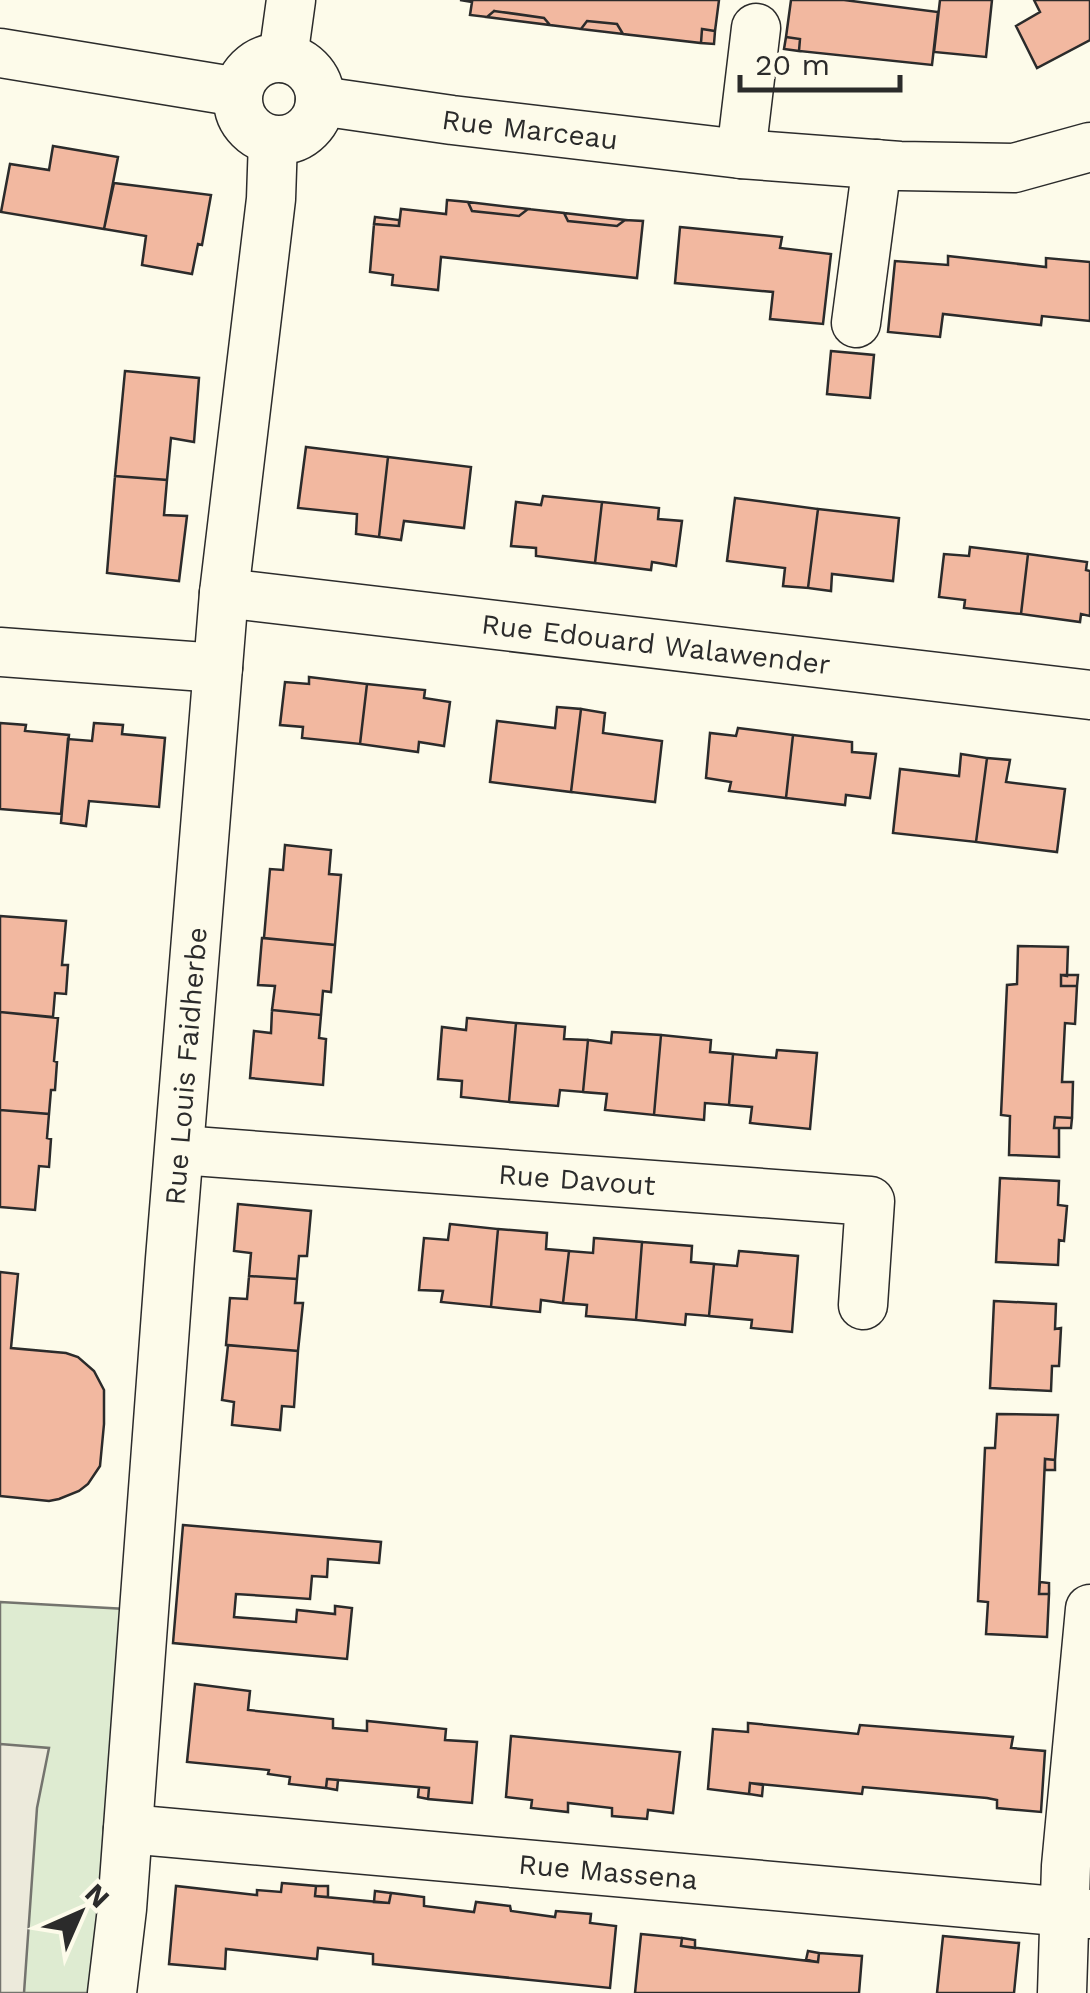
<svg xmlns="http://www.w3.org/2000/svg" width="1090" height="1993" viewBox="0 0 1090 1993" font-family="'Work Sans',sans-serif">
<rect width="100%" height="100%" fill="#fdfbea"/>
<path fill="#deebd1" stroke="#74746e" stroke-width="2.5" d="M0,1602L144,1610L112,1993H0Z"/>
<path fill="#eceadb" stroke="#74746e" stroke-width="2.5" d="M0,1744L49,1748L37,1808L24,1993H0Z"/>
<path fill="#f2b8a0" stroke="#2b2b2b" stroke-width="2.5" d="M460,0H719L715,31L702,29L701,43L623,34L617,24L587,21L581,29L550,25L544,18L517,14L494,11L487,17L470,15L472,2Z
M791,0H844L938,12L932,65L799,51L800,39L786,37Z
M940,0H992L986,57L934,52Z
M1034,0H1090V40L1037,68L1016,26L1040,12Z
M494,11L544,18L550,25L487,17Z
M587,21L617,24L623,34L581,29Z
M702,29L715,31L714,44L701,43Z
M786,37L800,39L799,51L784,49Z
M53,146L118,157L104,229L1,212L10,164L49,170Z
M114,183L211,195L202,245L198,244L192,274L142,265L146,236L104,229Z
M447,200L468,202L472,211L519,216L528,209L564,213L568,221L617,226L625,220L643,221L637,278L441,257L438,290L392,285L393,275L370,272L374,224L399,226L401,209L446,214Z
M468,202L528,209L519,216L472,211Z
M564,213L625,220L617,226L568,221Z
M375,217L399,220V226L374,224Z
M680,227L782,237L780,248L831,254L823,324L770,319L773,292L675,283Z
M948,256L1046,267V258L1090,262V321L1042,316L1041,325L943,314L940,337L888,332L895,261L948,265Z
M831,351L874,355L870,398L827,394Z
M125,371L199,378L194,442L171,438L167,480L115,476Z
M306,447L388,457L379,537L356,534L357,514L298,508Z
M388,457L471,467L464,528L404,521L401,540L379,537Z
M115,476L167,480L164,515L187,516L179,581L107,573Z
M543,496L602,502L595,563L536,556V548L511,546L516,502L541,505Z
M735,498L818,509L808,588L783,586L785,568L727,561Z
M602,502L659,508L658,519L682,521L676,566L652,562L651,570L595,563Z
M818,509L899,518L893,581L832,574L831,591L808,588Z
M970,547L1028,554L1021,614L964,608L965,600L939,597L944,554L969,556Z
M1028,554L1087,562L1086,570L1090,571V616L1081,614L1080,622L1021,614Z
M309,677L367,684L360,744L302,738L303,727L280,725L285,682L309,684Z
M367,684L425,690L424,698L450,702L444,746L419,742L418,752L360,744Z
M557,707L581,709L571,792L490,782L497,721L555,728Z
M581,709L605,713L603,733L662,741L655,802L571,792Z
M0,723L26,725L25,731L69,735L61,814L0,809Z
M94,723L123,725L122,734L165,738L159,807L89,801L86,826L61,823L68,739L92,741Z
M738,728L793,735L786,798L729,791L731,782L706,778L710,733L736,736Z
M793,735L852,742V752L876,754L870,798L846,795L845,805L786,798Z
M961,754L987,758L976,842L893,833L900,769L959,776Z
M987,758L1010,760L1006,782L1065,789L1057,852L976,842Z
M285,845L331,850L329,874L341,875L335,945L264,938L270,869L283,870Z
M0,916L66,921L62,965H68L66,994L55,993L53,1017L0,1012Z
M262,938L335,945L331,992L323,991L321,1015L272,1010L275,986L258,985Z
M1018,946L1068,947L1067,976L1061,975V986H1077L1075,1024L1065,1023L1062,1082H1073L1072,1118L1055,1117L1054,1128H1059V1157L1009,1155L1010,1116L1001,1115L1007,985L1017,984Z
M1061,975H1078L1077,986H1061Z
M272,1010L321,1015L319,1038L326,1039L323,1085L250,1078L254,1031L271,1033Z
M0,1012L58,1018L54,1061L57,1062L55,1090H51L49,1114L0,1110Z
M467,1018L516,1023L509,1102L461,1097L462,1081L438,1079L442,1027L466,1030Z
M516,1023L565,1027L564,1039L588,1040L583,1092L560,1090L558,1106L509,1102Z
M612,1032L661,1035L654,1115L605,1110L607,1094L583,1092L588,1040L611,1043Z
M661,1035L711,1040L710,1052L733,1054L729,1105L705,1103L704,1120L654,1115Z
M777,1050L817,1053L810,1129L750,1123L752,1107L729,1105L733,1054L776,1058Z
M0,1110L49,1114L47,1138L51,1139L49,1167L39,1166L35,1210L0,1207Z
M1055,1117L1072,1118L1071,1128H1054Z
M1000,1178L1059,1181L1058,1205L1067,1206L1064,1241L1059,1240L1058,1265L996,1262Z
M238,1204L311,1211L307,1256H299L297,1279L249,1276L251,1253L234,1251Z
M450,1224L498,1229L491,1307L441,1302L443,1291L419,1290L424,1238L448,1240Z
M498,1229L547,1233L546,1249L569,1251L563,1303L541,1300L540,1312L491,1307Z
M594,1238L642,1242L636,1320L586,1316L587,1305L563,1303L569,1251L593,1253Z
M642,1242L692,1246L691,1262L714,1264L709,1316L686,1314L685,1325L636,1320Z
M739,1251L798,1256L792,1332L751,1328L752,1320L709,1316L714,1264L737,1266Z
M0,1272L18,1274L11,1348L66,1353L78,1357L94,1371L104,1390V1424L100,1466L88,1484L79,1491L59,1499L49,1501L0,1496Z
M249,1276L297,1279L295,1303H303L298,1351L226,1345L230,1298L247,1299Z
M994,1301L1056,1304L1055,1329L1061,1328L1059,1366H1052L1051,1391L990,1388Z
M228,1345L298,1351L294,1407L282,1406L280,1430L232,1425L234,1402L222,1400Z
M997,1414L1058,1415L1055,1460L1045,1459L1039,1594H1049L1047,1637L986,1634L988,1602L978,1601L985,1448H995Z
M1045,1459L1055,1460V1470H1045Z
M183,1525L381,1542L379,1563L328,1559L327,1577L312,1576L310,1599L236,1594L234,1617L296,1622L297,1610L335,1614V1606L352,1608L347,1659L173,1643Z
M1040,1582L1049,1583V1594H1039Z
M195,1684L250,1691L248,1710L333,1719V1728L367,1731V1721L446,1729L445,1740L477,1742L472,1803L428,1799L429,1788L327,1779L326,1788L289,1784L290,1777L268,1774L269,1770L187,1762Z
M748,1723L858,1734L860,1725L1013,1737L1011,1748L1045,1751L1041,1812L997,1808V1800L987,1798L863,1787L862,1794L750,1783L749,1794L708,1789L713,1729L748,1732Z
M511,1736L680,1752L673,1813L648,1810L647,1819L612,1816V1808L568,1803V1812L531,1808L532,1800L506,1797Z
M327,1779L338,1780L337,1790L326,1788Z
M750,1783L763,1785L762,1796L749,1794Z
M419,1787L429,1788L428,1799L418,1797Z
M282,1883L316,1886L315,1896L389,1903L391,1893L424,1897V1906L474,1912L476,1902L510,1906L511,1911L555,1917L556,1911L591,1914L590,1923L616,1926L610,1988L373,1964V1954L318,1948L317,1959L226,1949L225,1969L169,1964L176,1886L257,1895V1890L281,1892Z
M316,1886H328V1897L315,1896Z
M375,1891L391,1893L389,1903L374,1902Z
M641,1934L682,1938L681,1946L818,1962L819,1953L862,1956L859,1993H635Z
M943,1936L1019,1943L1014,1993H937Z
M682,1938L695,1940V1948L681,1946Z
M808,1951L819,1953L818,1962L806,1960Z"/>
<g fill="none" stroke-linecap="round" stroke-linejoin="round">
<g stroke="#2b2b2b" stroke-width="51">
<g id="minor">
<path d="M0,53L238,92"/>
<circle cx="279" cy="99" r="41"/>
<path d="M283,58L291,0"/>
<path id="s1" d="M320,101L452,120L741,154L900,166L1014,168L1090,147"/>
<path d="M741,154L756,28"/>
<path d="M856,323L877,164"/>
<path id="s2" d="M224,593L1090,695"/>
<path d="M0,652L218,668"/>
<path id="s3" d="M180,1150L870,1201L863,1305"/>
<path id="s4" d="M128,1829L1090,1914"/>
<path id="s5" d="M112,1993L122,1909L170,1259L224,593L271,199L273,140"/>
<path d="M1062,1993L1066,1866L1090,1609"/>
</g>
</g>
<use href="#minor" stroke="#fdfbea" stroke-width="48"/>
</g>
<g text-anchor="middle" stroke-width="8" stroke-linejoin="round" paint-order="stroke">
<g font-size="28" fill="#2b2b2b" stroke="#fdfbea">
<text dy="10" stroke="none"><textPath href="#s1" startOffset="212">Rue Marceau</textPath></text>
<text dy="10" stroke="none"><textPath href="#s2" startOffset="435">Rue Edouard Walawender</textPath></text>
<text dy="10" stroke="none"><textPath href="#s5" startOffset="930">Rue Louis Faidherbe</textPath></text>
<text dy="10" stroke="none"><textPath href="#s3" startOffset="398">Rue Davout</textPath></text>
<text dy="10" stroke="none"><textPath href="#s4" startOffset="482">Rue Massena</textPath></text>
</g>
</g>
<g transform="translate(80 1913) rotate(45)" stroke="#fdfbea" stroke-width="8" paint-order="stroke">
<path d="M0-8L18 38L0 25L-18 38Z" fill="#2b2b2b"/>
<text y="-15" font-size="28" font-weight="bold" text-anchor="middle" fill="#2b2b2b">N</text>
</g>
<path d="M740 75v15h160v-15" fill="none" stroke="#2b2b2b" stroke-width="5"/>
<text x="755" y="75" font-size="30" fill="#2b2b2b" stroke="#fdfbea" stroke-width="8" paint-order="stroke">20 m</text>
</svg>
